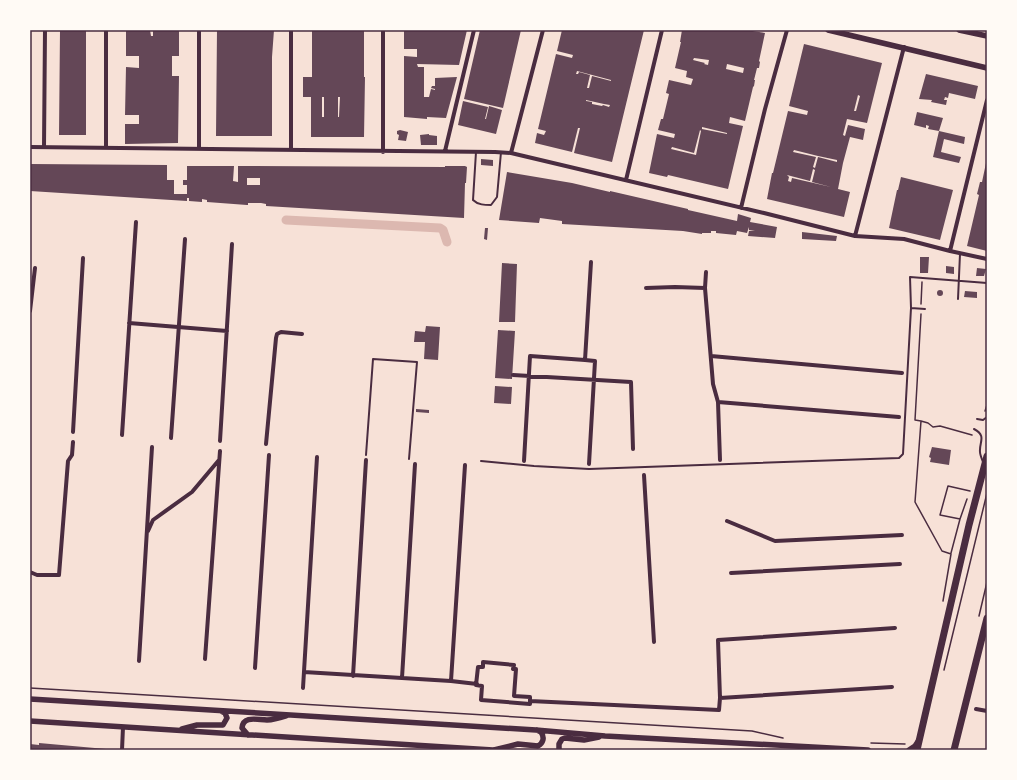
<svg xmlns="http://www.w3.org/2000/svg" width="1017" height="780" viewBox="0 0 1017 780" font-family="'Source Sans 3',sans-serif">
<rect width="100%" height="100%" fill="#f7e1d7"/>
<g fill="none" stroke-linecap="round" stroke-linejoin="round">
<path stroke="#dcb8b0" stroke-width="9" d="M286,220L440,228L443,230L447,242"/>
</g>
<path fill="#644757" fill-rule="evenodd" d="M60,30H86V135H59Z
M126,30H150L151,36H153V30H179V56H172V76H179L178,143L125,144V124H139V115H125L126,67L139,68V56H126Z
M217,30H274L272,57V136H216Z
M312,30H364V77H365L364,137H311V97H303V77H312ZM322,97H324V117H322ZM338,97H340L339,117H338Z
M404,30H467L459,65L417,64L418,67H424V97H429L431,89L435,90V89L431,88L432,86H435V78L457,77L446,118L427,117V119L404,117V56L417,57V49H404Z
M480,30H521L503,108L464,99Z
M562,30H644L612,162L574,153L580,128H578L572,152L535,143L537,133L544,135L546,131L538,129L556,54L572,58L573,55L557,51ZM577,71L611,80V81L592,76L589,88H587L590,75L579,72L578,74H576ZM586,100L604,104L610,105L609,107L603,105L602,106L592,104V102L586,101Z
M682,30H746L765,33L759,61L760,62L759,68H757L754,80H755L754,86L753,87L745,121L730,117L729,123L743,126L728,189L668,175L667,177L649,173L657,134L674,138L675,134L658,130L661,119H663L669,94L666,93L669,80L691,85L693,79L686,77L687,71L675,68L681,42H680ZM694,58L709,60L708,65L704,64L705,63L693,60ZM727,64L744,68L743,73L726,69ZM702,127L727,133V134L702,129ZM700,130L701,131L696,155L671,149L672,147L694,153Z
M804,44L882,63L867,123L847,119L843,135L845,136L848,125L865,129L863,140L850,137L843,163L838,189L850,192L844,217L767,199L772,173H773L788,111L807,115L808,111L789,106ZM858,95L860,96L856,111H854ZM794,150L818,156L837,160V162L818,157L815,168L813,167L816,157L793,152ZM813,169L815,170L812,182L831,187L792,178L791,182L788,181L789,177L787,175L810,181Z
M926,74L978,86L975,99L949,93L948,98L945,97L944,100H947L946,105L931,102L932,100L919,99Z
M463,101L488,107L485,119H486L489,106L502,110L496,134L458,125Z
M917,112L943,118L939,131L928,129L929,126L926,125V128L914,125Z
M400,130L408,132L406,141L398,140L399,135L397,134V131Z
M939,131L965,137L964,144L944,139L941,152L961,157L959,163L933,157Z
M429,134V135L437,136V145H421L420,135Z
M481,159L493,160V166L481,165Z
M986,163H987V251L967,246L979,195L977,194L980,182H982Z
M30,164L167,165V180H174V194H187V185H183V180H187V166H234L233,181L238,182V166L445,167V166H465L467,167L466,183H465L464,218L266,206V204L261,203H248V205H247L207,202V200L202,199V202L189,201V198H187V201L30,191ZM247,178H260V185H247Z
M507,172L572,183L610,192V191L688,209V210L737,221L738,214L751,218L750,222L777,227L775,238L748,236L749,231H755L749,230V227L747,233L737,231L736,235L716,233V231H711V233H702V234L683,231L562,224V221L540,218L539,223L499,220Z
M901,177L953,190L940,240L889,228L897,190H898Z
M485,228H488L487,240L484,239Z
M802,232L837,236L836,241L802,239Z
M920,257H929L928,273H920Z
M502,263L517,264L515,322H499Z
M946,266L954,267V274L946,273Z
M977,268L986,269L984,276H976Z
M937 293a3 3 0 1 1 6 0a3 3 0 1 1-6 0Z
M965,291L977,292V298L964,297Z
M426,326L440,327L438,360L424,359L425,342H414L415,331L425,332Z
M498,330L515,331L512,379L495,378Z
M495,386L512,387L511,404L494,403Z
M416,409L429,410V413L416,412Z
M932,447L951,450L949,465L930,462L931,458L929,457Z
M39,743L106,749V750H30V744L39,745Z"/>
<g fill="none" stroke-linecap="round" stroke-linejoin="round">
<path stroke="#4a2c40" stroke-width="1.5" d="M921,304L922,282
M921,314L915,420L921,421L915,502L942,551L951,554L943,601
M985,411L987,405
M921,421L928,423L933,427L940,426L972,435
M960,519L940,515L948,486L970,491
M951,553L960,519L967,499
M979,616L987,582
M944,670L987,493
M30,688L752,731L783,738
M871,743L905,744"/>
<path stroke="#4a2c40" stroke-width="2" d="M476,152L473,200C478,205 485,205 491,205L497,197L501,152
M958,299L960,254
M911,308L925,309
M977,419L983,420L987,417
M974,429C987,436 979,442 980,452C980,455 982,459 983,462
M366,455L373,359L417,362L409,459
M481,461L534,466L589,469L899,458L903,454L911,308L910,277L987,283"/>
<path stroke="#4a2c40" stroke-width="4" d="M383,30V152
M30,147L495,152L511,153L764,213L855,236L904,239L950,251L987,259
M44,147L45,30
M106,148V30
M199,148V30
M291,149V30
M445,151L474,30
M511,153L543,30
M626,180L662,30
M741,208L765,109L787,30
M855,236L904,47
M950,251L987,100
M706,272L705,288L713,384L718,402L720,460
M646,288L675,287L705,288
M30,311L35,268
M129,323L227,331
M711,356L902,373
M513,375L631,382L633,449
M718,402L899,417
M73,432L83,258
M122,435L136,222
M171,438L185,239
M220,441L232,244
M266,444L276,338L277,334L281,332L302,334
M524,461L530,356L585,360
M589,464L595,361L585,360L591,262
M644,475L654,642
M727,521L775,541L902,535
M148,531L153,520L192,492L219,460
M30,572L37,575H59L68,461L72,455L73,442
M731,573L900,564
M205,659L220,451
M139,661L152,447
M483,662L514,665L513,669H516L514,696L530,697V704L481,700L482,686L476,685L478,667H483Z
M255,668L269,455
M304,672L451,681L477,684
M353,676L366,460
M402,678L415,464
M451,681L465,465
M303,688L317,457
M720,698L892,687
M530,701L719,710L720,698L718,640L895,628
M976,709L987,711
M122,750L123,727"/>
<path stroke="#4a2c40" stroke-width="5.5" d="M828,30L987,68
M959,30L987,36
M30,699L536,730L605,736L868,750
M30,721L493,750
M182,729L197,725H223L227,718L225,713L221,711
M248,735L242,728C243,715 258,720 267,720C273,720 280,718 286,716
M494,750L518,744L538,746C543,743 545,738 541,732L537,730
M559,750V744L562,739L565,738L584,740L599,737
M909,750L915,746L919,740"/>
<path stroke="#4a2c40" stroke-width="7" d="M917,750L969,525L987,456
M954,750L987,618"/>
</g>
<rect width="1017" height="780" fill="none" stroke="#fffaf5" stroke-width="62"/>
<rect x="31" y="31" width="955" height="718" fill="none" stroke="#4a2c40" stroke-width="1.5"/>
</svg>
